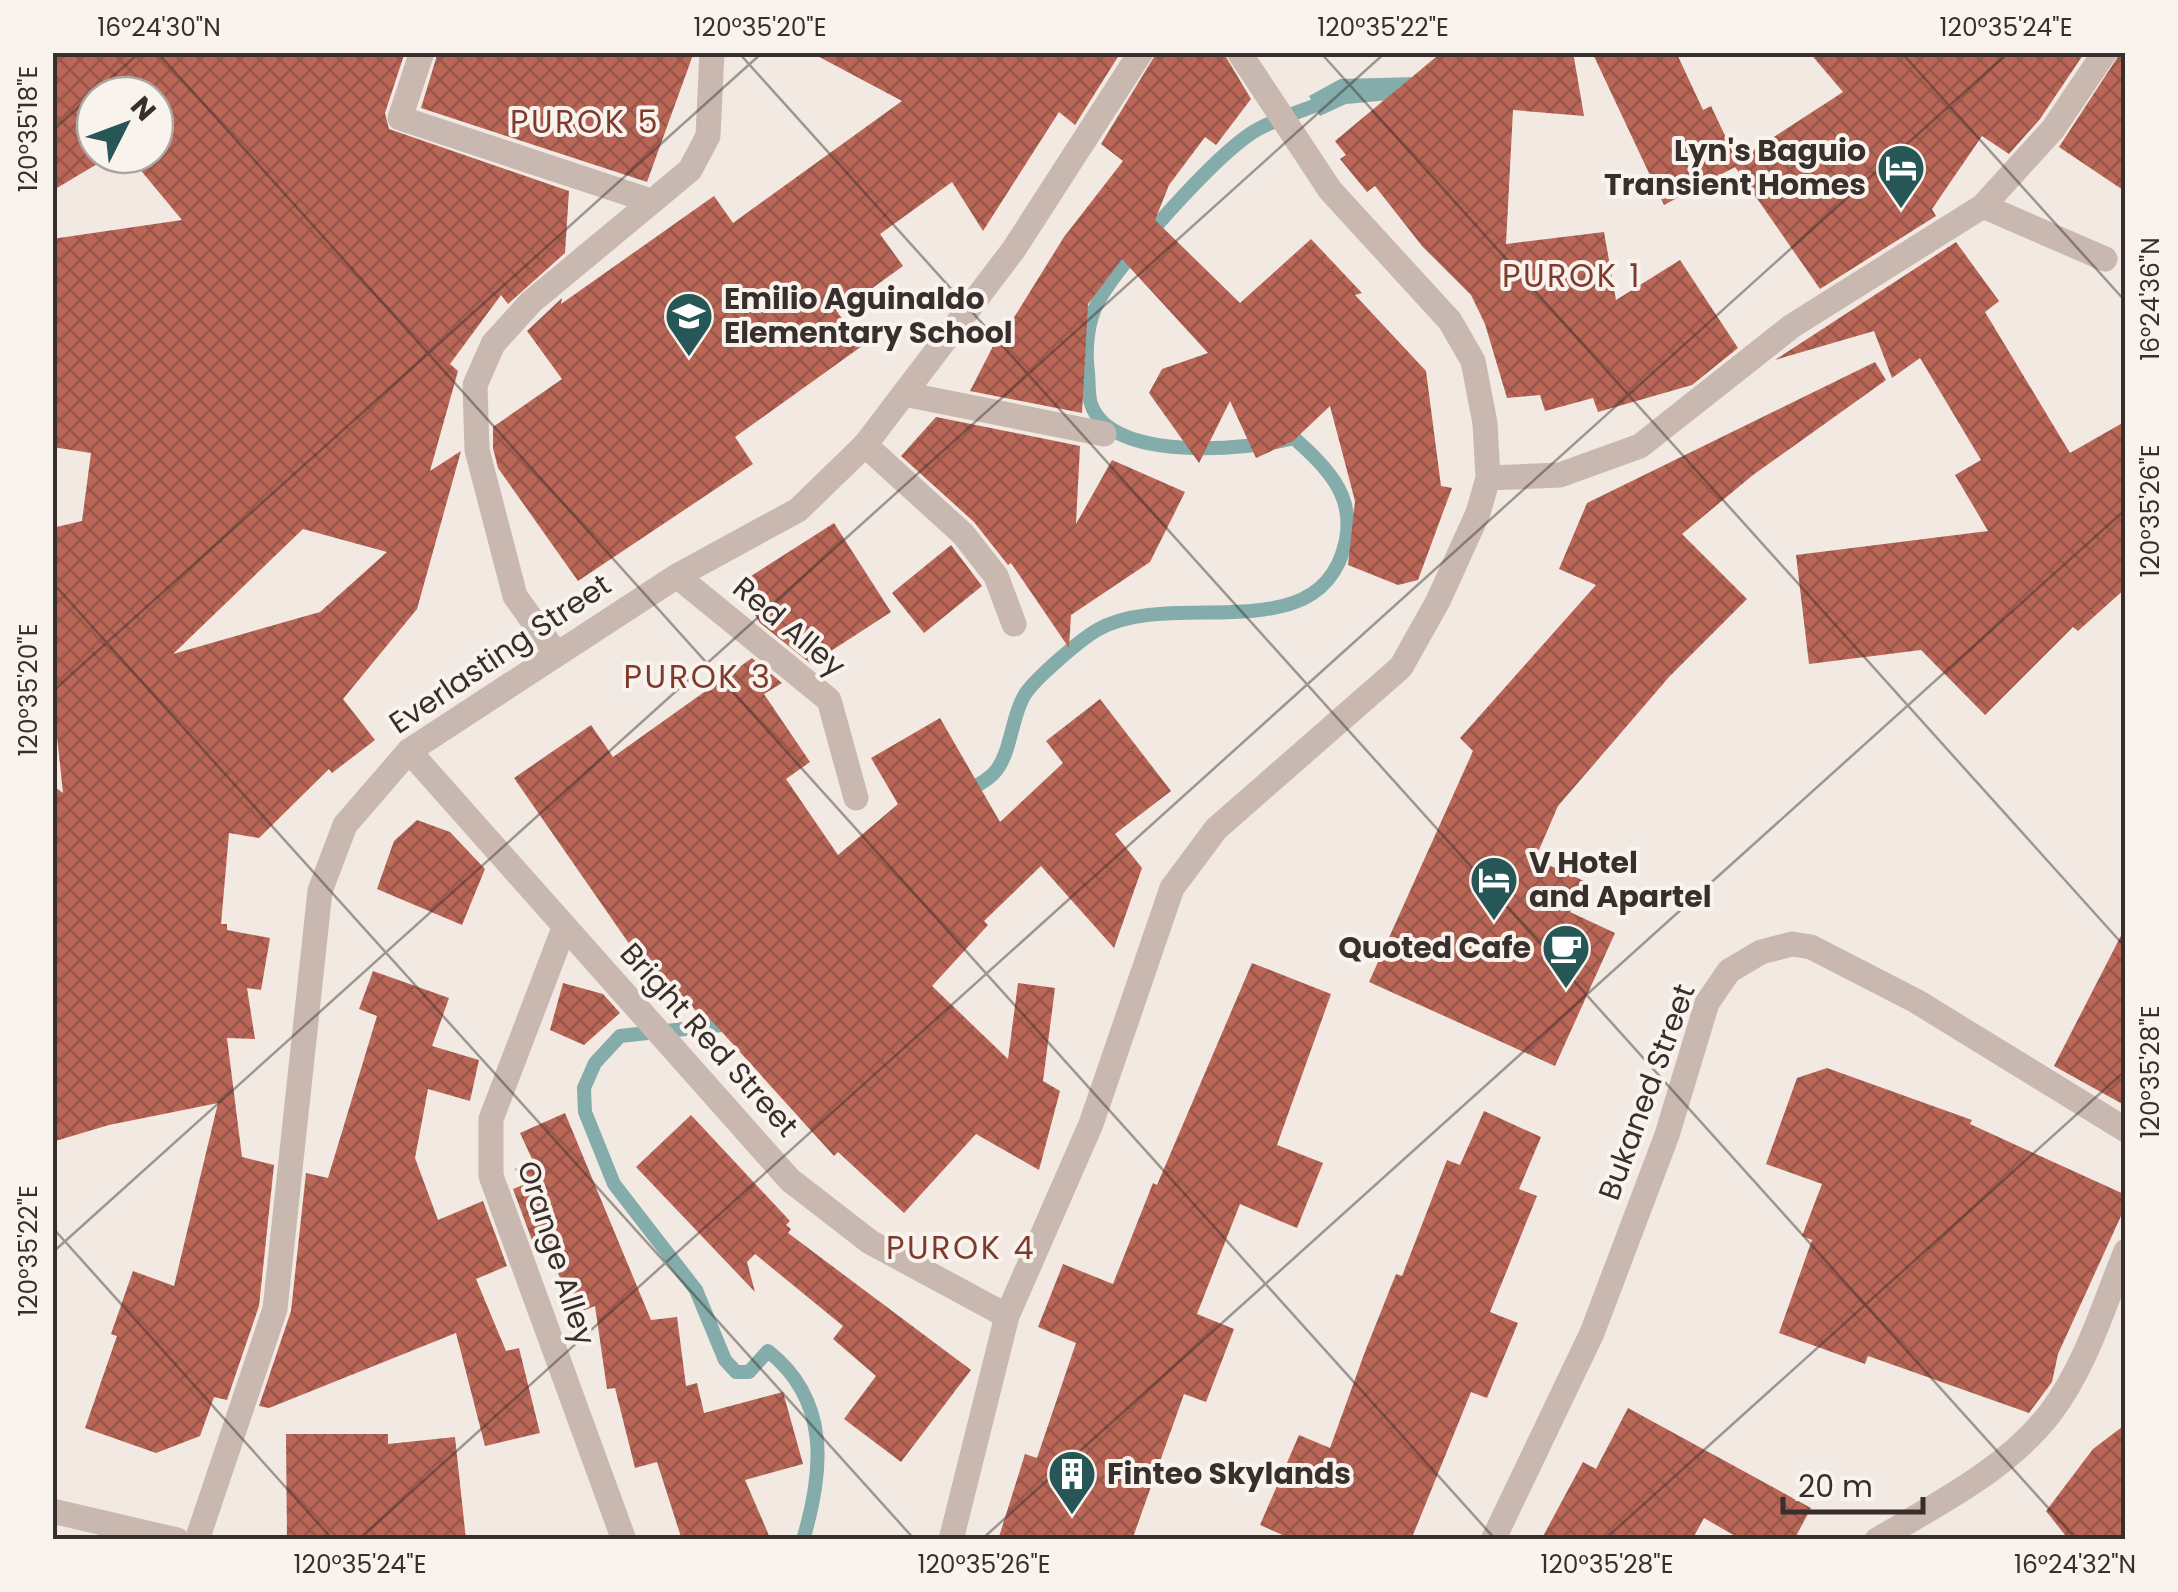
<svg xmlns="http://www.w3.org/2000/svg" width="2178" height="1592" viewBox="0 0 2178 1592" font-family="Poppins,sans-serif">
<defs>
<pattern id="building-cross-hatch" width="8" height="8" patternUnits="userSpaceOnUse" patternTransform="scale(2.5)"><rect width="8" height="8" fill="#ba6758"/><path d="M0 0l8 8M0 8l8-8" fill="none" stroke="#985549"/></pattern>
</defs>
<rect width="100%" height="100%" fill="#f1e9e2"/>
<path fill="#84acaa" d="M1454,76L1424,97L1346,104L1320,116L1309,96L1340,79Z"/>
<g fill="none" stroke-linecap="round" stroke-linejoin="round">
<path stroke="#84acaa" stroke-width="14" d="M962,794C972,788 986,782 994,773C1011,755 1011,718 1024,696C1033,680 1080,640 1097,630C1172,586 1322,655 1346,540C1355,494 1325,466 1294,438C1248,450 1111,463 1091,404C1088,395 1089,383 1088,373C1085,350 1087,321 1099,300C1123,259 1214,157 1253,132C1276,118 1305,110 1330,100
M731,1024L620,1036L595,1063L584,1088L585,1112L614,1184L696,1290L725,1360L736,1372H749L768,1351C830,1400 824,1470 803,1540"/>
</g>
<path fill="url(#building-cross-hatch)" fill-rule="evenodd" d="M52,52H405L385,113L389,129L569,191L565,253L508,304L501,295L450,364L458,371L430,471L461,451L417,609L343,699L375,740L332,773L329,769L259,838L229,833L221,924H227V930L270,938L261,990L247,988L255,1039L227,1038L242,1157L274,1165L259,1306L227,1400L214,1397L200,1436L156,1453L85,1428L117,1336L111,1334L133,1271L174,1286L218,1103L109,1125L52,1142V785L63,793L52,689V528L82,521L91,453L52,447V239L182,220L128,155H155V95H95V155H112L52,191ZM303,529L387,552L320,612L173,654Z
M438,52H694L647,182L421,108Z
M810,52H1121L1075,125L1059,112L983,231L952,182L880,234L903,266L838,313L862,346L735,437L753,464L578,581L498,468L493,448V427L562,379L527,331L562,298L561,304L714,196L733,223L902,101Z
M1157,52H1223L1251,99L1216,145L1205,137L1169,185L1155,220L1240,303L1311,239L1362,293L1355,295L1426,371L1441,486L1452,488L1418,580L1398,585L1348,565L1355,501L1330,406L1293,441L1256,458L1230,401L1199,463L1149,393L1162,369L1208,353L1122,259L1088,304L1082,413L970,391L1004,325L1008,327L1064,237L1123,161L1101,144Z
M1442,52H1573L1584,116L1513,110L1506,244L1604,232L1616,300L1680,260L1738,348L1692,385L1598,412L1593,398L1545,411L1540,395L1507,398L1485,324L1471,295L1422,246L1375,186L1367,192L1340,159L1346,155L1335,141Z
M1592,52H1676L1703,110L1711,106L1737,161L1843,92L1809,52H2085L2040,119L2009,154L1982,136L1932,209L1936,216L1820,289L1735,167L1664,205Z
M2121,52H2126V192L2059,147Z
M1956,242L1999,301L1985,312L2070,453L2126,421V588L2078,631L2073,627L1985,715L1921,650L1809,664L1796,555L1988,531L1955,475L1981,460L1920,358L1892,378L1874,331L1775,360Z
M1875,362L1886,380L1753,475L1682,534L1747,599L1669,677L1558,806L1535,859L1584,881L1570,912L1615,933L1555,1066L1369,982L1473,751L1460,738L1596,585L1559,569L1587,503Z
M936,417L1080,446L1076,524L1112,460L1185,492L1150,562L1071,615L1069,648L1011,563L1008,565L974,522L901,456Z
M834,523L891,612L811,664L760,623L737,585Z
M951,545L982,586L924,633L892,593Z
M752,658L782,683L764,694L810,762L786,779L838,855L898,804L871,758L940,718L1000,822L1063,763L1046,741L1100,699L1171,791L1115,834L1142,868L1114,948L1041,866L984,921L988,925L932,986L1008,1059L1018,983L1055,988L1043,1081L1060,1091L1039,1170L976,1134L904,1213L838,1152L834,1156L711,1020L707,1023L662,974L655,981L514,778L591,725L613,757Z
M417,820L450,832L485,869L462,925L377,889L394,841Z
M2126,926V1106L2054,1066Z
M1252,963L1331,994L1277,1145L1323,1163L1297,1228L1240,1204L1197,1314L1234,1329L1206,1402L1184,1394L1132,1540H998L1025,1454L1037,1458L1076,1343L1038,1327L1063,1264L1113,1284L1153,1183L1157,1185Z
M373,971L449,998L432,1046L479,1060L470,1101L428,1089L415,1158L438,1220L483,1201L507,1266L476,1279L506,1351L519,1348L540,1433L485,1446L456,1333L269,1408L259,1406L291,1311L306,1173L328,1178L377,1016L359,1009Z
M563,983L603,994L620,1013L584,1045L550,1030Z
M1827,1068L1972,1120L1970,1124L2126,1195V1205L2058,1354L2052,1382L2029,1413L1868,1356L1865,1364L1779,1333L1812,1240L1802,1236L1822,1184L1766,1164L1797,1078Z
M1484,1111L1541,1137L1519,1189L1537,1196L1490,1312L1518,1323L1487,1398L1471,1392L1411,1540H1294L1260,1525L1299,1435L1330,1448L1366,1349L1396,1274L1402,1276L1447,1160L1460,1165Z
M565,1113L651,1320L677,1317L686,1386L697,1383L704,1413L783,1392L803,1464L745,1480L771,1540H682L657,1462L635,1468L615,1388L607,1389L595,1306L575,1314L548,1249L537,1254L513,1189L523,1185L515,1169L533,1161L520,1133Z
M691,1115L790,1221L786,1225L791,1229L788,1233L971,1370L901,1462L844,1419L876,1376L833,1339L843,1326L755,1254L747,1262L755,1292L636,1167Z
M1628,1408L1811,1508L1794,1540H1742L1704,1518L1692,1540H1541L1583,1462L1596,1469Z
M2126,1424V1540H2069L2046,1511L2093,1449Z
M286,1434H388V1444L455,1437L466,1540H287Z"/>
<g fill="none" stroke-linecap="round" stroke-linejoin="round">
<path stroke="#c9b8af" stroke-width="25" d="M422,52L400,118L651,201
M1983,206L2105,259
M904,394L1104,434
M865,445L963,534L996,576L1014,624
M1488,478L1560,475L1640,446L1792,326L1983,206L2053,129L2105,52
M677,576L829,700L856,798
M555,652L515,596L477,450L475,385L493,344L531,302L690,170L708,136L712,52
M409,751L790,1180L870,1242L1007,1316
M564,928L491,1119V1176L624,1540
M52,1511L177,1540
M951,1540L1007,1316L1091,1124L1172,888L1216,829L1401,667L1438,601L1478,513L1488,478L1485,423L1473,361L1450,321L1330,190L1239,52
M1493,1540L1592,1333L1667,1135L1707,1003L1729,971L1761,952L1792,944L1811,947L1916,1001L2126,1130
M1877,1540C1937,1504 2008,1469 2051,1412C2086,1366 2104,1304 2126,1251"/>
<path stroke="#c9b8af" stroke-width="25" d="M197,1540L275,1309L320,891L345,825L409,751L677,576L798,510L865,445L1014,249L1141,52"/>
</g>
<path fill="none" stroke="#382f2c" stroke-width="2.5" stroke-opacity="0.45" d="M157,52L1496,1540M738,52L2077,1540M1320,52L2126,948M1901,52L2126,302M52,131L140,52M52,582L915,1540M52,692L763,52M52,1227L333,1540M52,1253L1386,52M358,1540L2009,52M981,1540L2126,509M1604,1540L2126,1070"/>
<defs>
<g id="hotel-pin" transform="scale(2.5)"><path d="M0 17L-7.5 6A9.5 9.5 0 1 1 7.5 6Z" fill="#265655" stroke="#f9f3ee"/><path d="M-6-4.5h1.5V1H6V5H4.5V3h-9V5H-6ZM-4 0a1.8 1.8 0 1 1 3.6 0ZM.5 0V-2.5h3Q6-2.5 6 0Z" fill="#fff"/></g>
<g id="school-pin" transform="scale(2.5)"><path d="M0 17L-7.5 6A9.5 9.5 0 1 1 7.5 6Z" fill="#265655" stroke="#f9f3ee"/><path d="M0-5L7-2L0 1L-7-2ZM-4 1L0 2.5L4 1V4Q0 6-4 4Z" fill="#fff"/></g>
<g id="cafe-pin" transform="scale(2.5)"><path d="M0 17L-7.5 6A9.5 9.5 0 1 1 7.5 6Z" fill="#265655" stroke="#f9f3ee"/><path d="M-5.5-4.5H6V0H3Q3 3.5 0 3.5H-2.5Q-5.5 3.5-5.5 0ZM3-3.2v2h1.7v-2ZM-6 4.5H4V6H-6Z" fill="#fff"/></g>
<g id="building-pin" transform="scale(2.5)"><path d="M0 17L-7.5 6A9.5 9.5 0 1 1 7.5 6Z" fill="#265655" stroke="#f9f3ee"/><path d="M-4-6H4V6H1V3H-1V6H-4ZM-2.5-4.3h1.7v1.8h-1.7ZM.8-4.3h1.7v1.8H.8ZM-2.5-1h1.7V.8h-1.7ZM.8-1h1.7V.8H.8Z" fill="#fff"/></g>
</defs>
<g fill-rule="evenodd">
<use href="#hotel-pin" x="1901" y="168"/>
<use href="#school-pin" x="689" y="316"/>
<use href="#hotel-pin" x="1494" y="880"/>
<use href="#cafe-pin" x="1566" y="948"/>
<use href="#building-pin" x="1072" y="1474"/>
</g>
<g text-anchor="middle" stroke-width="8" stroke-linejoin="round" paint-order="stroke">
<g font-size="30" font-weight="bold" fill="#382f2c" stroke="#f9f3ee" text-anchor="start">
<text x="1866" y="161" text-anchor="end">Lyn's Baguio<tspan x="1866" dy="34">Transient Homes</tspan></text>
<text x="724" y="309">Emilio Aguinaldo<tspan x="724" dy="34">Elementary School</tspan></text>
<text x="1529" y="873">V Hotel<tspan x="1529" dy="34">and Apartel</tspan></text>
<text x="1531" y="958" text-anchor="end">Quoted Cafe</text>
<text x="1107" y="1484">Finteo Skylands</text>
</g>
<g font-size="30" fill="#382f2c" stroke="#f9f3ee">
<text transform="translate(789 627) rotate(40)" y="10">Red Alley</text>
<text transform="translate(500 654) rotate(-34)" y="10">Everlasting Street</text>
<text transform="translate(709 1040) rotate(48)" y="10">Bright Red Street</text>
<text transform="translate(1647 1092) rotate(-70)" y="10">Bukaned Street</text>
<text transform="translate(556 1253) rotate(72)" y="10">Orange Alley</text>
</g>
<g font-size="32" letter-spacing="2.5" fill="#7f3a2d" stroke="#f9f3ee">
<text x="585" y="133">PUROK 5</text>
<text x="1572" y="287">PUROK 1</text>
<text x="698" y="688">PUROK 3</text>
<text x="961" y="1259">PUROK 4</text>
</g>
</g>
<rect width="2178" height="1592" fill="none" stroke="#f9f3ee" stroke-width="110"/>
<g transform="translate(125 125) rotate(48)"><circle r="48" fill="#f9f3ee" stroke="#aca5a0" stroke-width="2.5"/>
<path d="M0-8L18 38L0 25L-18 38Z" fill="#265655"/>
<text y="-15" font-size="28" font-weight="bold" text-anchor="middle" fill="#382f2c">N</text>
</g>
<path d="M1783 1497v15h140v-15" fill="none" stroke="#382f2c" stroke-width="5"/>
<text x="1798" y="1497" font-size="30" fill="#382f2c" stroke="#f9f3ee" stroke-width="8" paint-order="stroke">20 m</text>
<rect x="55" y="55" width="2068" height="1482" fill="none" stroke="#382f2c" stroke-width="4"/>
<g font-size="25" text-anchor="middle" fill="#382f2c">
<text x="159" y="36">16°24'30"N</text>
<text x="760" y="36">120°35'20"E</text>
<text x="1383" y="36">120°35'22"E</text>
<text x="2006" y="36">120°35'24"E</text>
<text transform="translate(28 129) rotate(-90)" y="9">120°35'18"E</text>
<text transform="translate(2150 299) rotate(-90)" y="9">16°24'36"N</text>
<text transform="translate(2150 511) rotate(-90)" y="9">120°35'26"E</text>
<text transform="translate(28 690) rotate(-90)" y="9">120°35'20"E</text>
<text transform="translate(2150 1072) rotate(-90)" y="9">120°35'28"E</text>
<text transform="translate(28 1251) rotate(-90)" y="9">120°35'22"E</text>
<text x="360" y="1573">120°35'24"E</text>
<text x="984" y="1573">120°35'26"E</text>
<text x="1607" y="1573">120°35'28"E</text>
<text x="2075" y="1573">16°24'32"N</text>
</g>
</svg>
